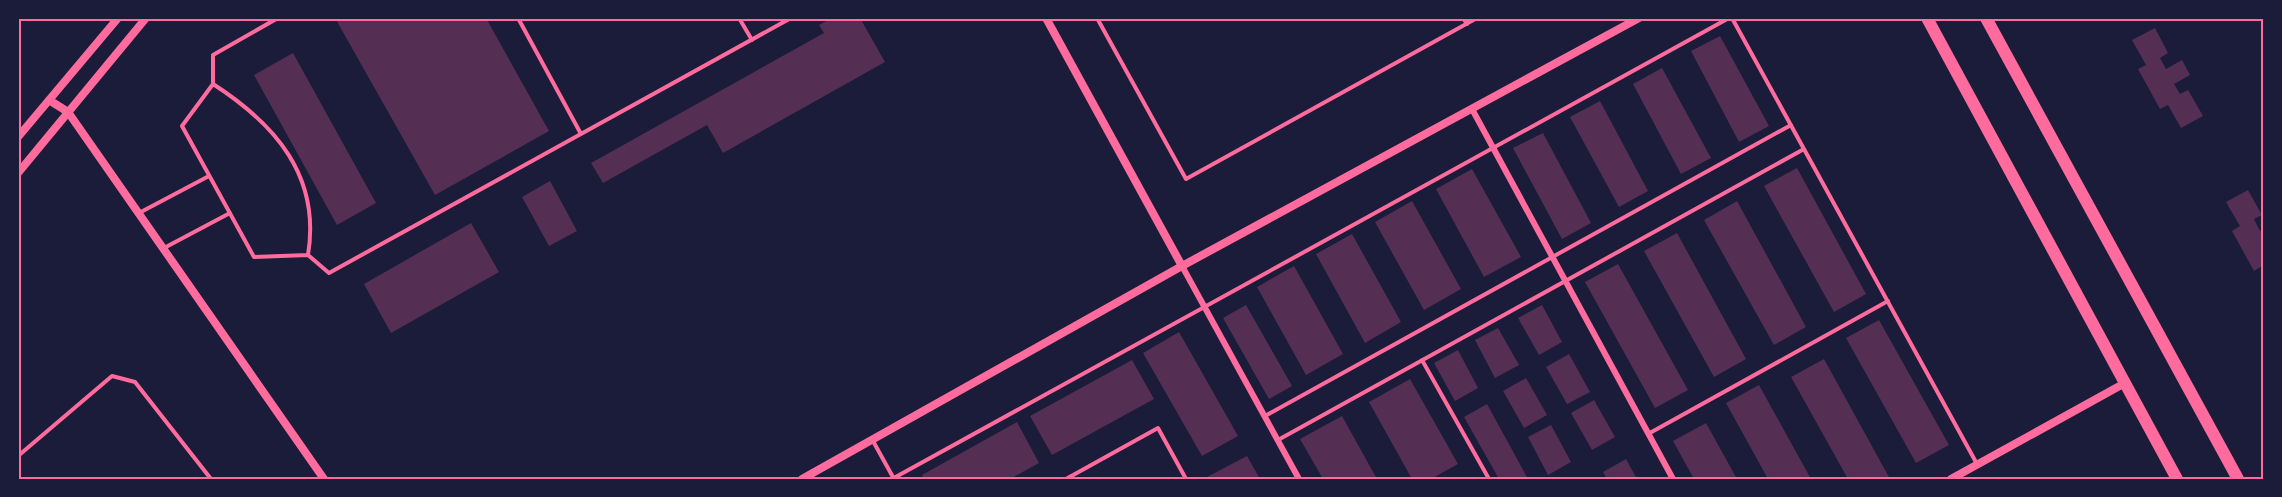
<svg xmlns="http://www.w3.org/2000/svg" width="2282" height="497" viewBox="0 0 2282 497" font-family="Literata,serif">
<rect width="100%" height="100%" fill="#1b1b3a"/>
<path fill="#542f53" d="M335,18H486L549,131L435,195Z
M832,18H860L885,62L723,153L707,125L603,183L591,163L824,33L819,25Z
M2155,28L2168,53L2160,58L2166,69L2182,60L2190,75L2174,84L2180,94L2188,90L2203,116L2181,128L2168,105L2160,109L2138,69L2146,65L2132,40Z
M1720,36L1769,126L1739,142L1691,51Z
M293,53L376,203L337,225L254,75Z
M1662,68L1711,158L1681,174L1633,84Z
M1600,101L1648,191L1619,207L1570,117Z
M1543,133L1591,223L1562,239L1513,148Z
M1797,168L1866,294L1834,312L1764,186Z
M1472,169L1521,257L1484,277L1436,189Z
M550,181L577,231L549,246L522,197Z
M2248,190L2262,215L2254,219L2260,231L2264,228V271L2262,266L2254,271L2232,231L2240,226L2226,202Z
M1412,201L1461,289L1424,310L1375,222Z
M1737,201L1806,327L1774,345L1704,220Z
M471,223L499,272L391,333L364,284Z
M1677,233L1746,359L1714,377L1644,251Z
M1352,234L1401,322L1365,343L1316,254Z
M1618,264L1688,390L1655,408L1585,282Z
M1294,266L1343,354L1306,375L1257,287Z
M1246,305L1292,386L1269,399L1223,318Z
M1542,305L1562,342L1539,355L1518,318Z
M1879,320L1949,445L1916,463L1846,338Z
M1498,328L1519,365L1495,378L1475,340Z
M1179,332L1238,436L1202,456L1143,353Z
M1458,350L1478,388L1455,401L1434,363Z
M1569,354L1590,392L1567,404L1546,367Z
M1824,359L1890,479H1848L1791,377Z
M1132,360L1154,399L1052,455L1030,416Z
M1526,378L1547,415L1524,428L1503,391Z
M1410,379L1458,464L1431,479H1412L1369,402Z
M1759,385L1811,479H1768L1726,403Z
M1594,400L1615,437L1592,450L1571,413Z
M1487,404L1528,479H1499L1464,417Z
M1342,416L1377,479H1323L1300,439Z
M1017,422L1039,463L1010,479H924L922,475Z
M1706,423L1737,479H1694L1673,441Z
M1551,425L1571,462L1548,475L1528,437Z
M1247,456L1260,479H1208L1207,477Z
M1626,459L1637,479H1607L1603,472Z"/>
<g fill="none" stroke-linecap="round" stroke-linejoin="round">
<path stroke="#ff6b9d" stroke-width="4" d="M518,18L581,134
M739,18L752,40
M1097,18L1186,179L1477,18
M1463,18L1467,24
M1732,18L1977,464
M213,84C275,124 321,176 308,255L254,257L182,126L213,84V55L278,18
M139,213L209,176
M164,248L230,213
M308,255L329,273L791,18
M1422,360L1489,479
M1265,416L1791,125
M1648,434L1888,301
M1278,440L1804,149
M873,441L894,479
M18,456L112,376L135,382L211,479
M892,479L1729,18
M1066,479L1158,428L1186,479"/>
<path stroke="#ff6b9d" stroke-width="6" d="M1472,109L1673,479
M1182,266L1299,479"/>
<path stroke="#ff6b9d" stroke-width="8" d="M1046,18L1182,266
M49,100L68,112L324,479
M18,137L118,18
M18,173L146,18
M802,479L1182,266L1639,18
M1951,479L2125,383"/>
<path stroke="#ff6b9d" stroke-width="12" d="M1927,18L2177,479
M1986,18L2238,479"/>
</g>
<rect width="2282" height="497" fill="none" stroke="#1b1b3a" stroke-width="39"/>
<rect x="20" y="20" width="2242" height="458" fill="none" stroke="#ff6b9d" stroke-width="2"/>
</svg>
